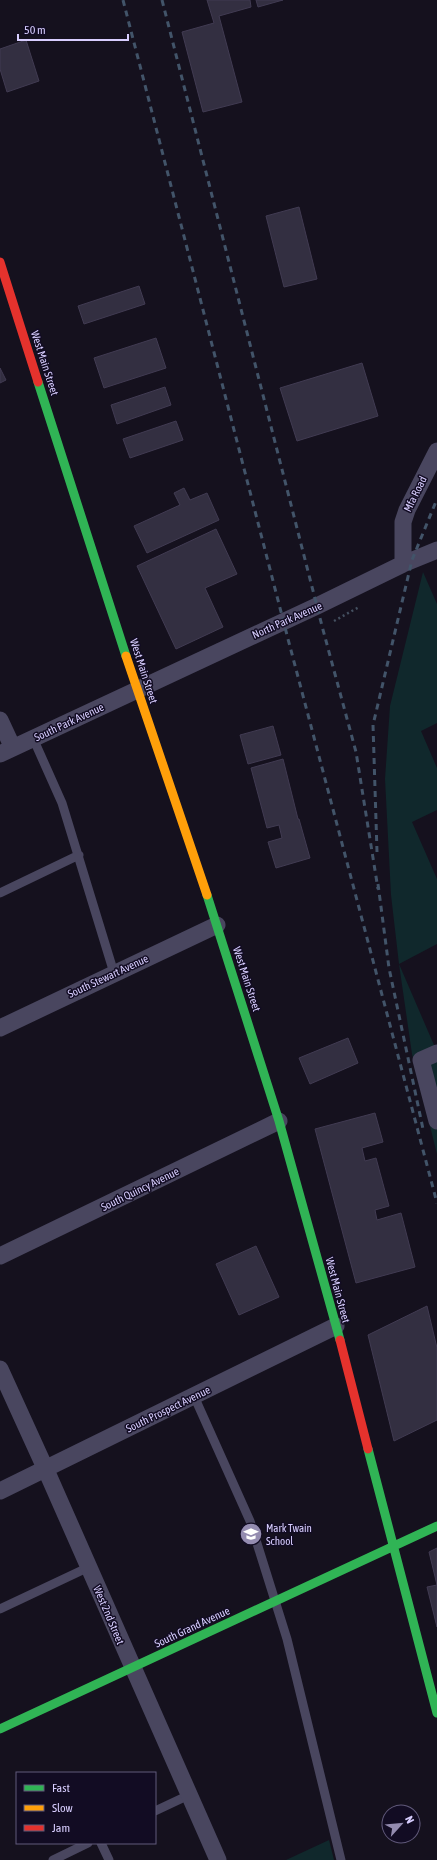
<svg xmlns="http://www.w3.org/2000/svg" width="437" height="1860" viewBox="0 0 437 1860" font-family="'Asap Condensed',sans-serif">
<rect width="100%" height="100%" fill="#15111e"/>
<path fill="#10282c" d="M423,572L437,604V723L421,731L437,768V810L412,822L437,879V944L399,964L437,1052V1154L412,1054L399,964L391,895L385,779L390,706Z
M329,1840L334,1860H286Z"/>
<path fill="#332f41" stroke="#413b52" d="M207,0H250L251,7L219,16L242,102L203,112L182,32L214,23Z
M256,0H283L258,7Z
M26,40L39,81L7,92L0,69V49Z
M299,207L317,279L284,287L266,216Z
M139,286L145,304L84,324L78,306Z
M156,338L166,368L104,388L94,358Z
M362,363L378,416L297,441L280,388Z
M0,368L6,380L0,383Z
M165,387L171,405L117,424L111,405Z
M176,421L183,440L130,458L123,439Z
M184,488L190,500L207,493L219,520L147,553L134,526L180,505L174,493Z
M216,529L237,574L205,588L223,627L176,649L137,566Z
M273,726L281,755L248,764L240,735Z
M283,759L298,819H299L310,858L276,868L268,842L282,838L279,825L267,828L251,768Z
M348,1038L358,1063L310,1084L299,1058Z
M375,1113L383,1142L362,1148L365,1161L376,1158L389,1206L375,1210L377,1220L401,1213L415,1267L356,1283L315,1129Z
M256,1246L279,1297L239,1315L216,1264Z
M427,1306L437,1348V1420L394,1441L368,1335Z
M437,1548V1627L427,1587L437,1585L429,1552Z"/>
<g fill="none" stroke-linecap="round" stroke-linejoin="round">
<path stroke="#445060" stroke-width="2.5" stroke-dasharray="2 3" stroke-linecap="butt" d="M334,621L359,607"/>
<path stroke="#49465f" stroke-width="9" d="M33,738L62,803L114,973
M0,893L79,855
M194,1396L250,1521L287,1639L341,1860
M0,1609L89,1567
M155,1811L189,1795
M101,1843L109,1860
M53,1860L88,1843"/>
<path stroke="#49465f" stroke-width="17" d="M403,564V522L407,510L437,451
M0,720L13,748
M0,754L317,606L403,564L437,550
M0,1028L217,925
M437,1053L421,1060L437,1121
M0,1256L279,1121
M0,1369L46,1470L218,1860
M0,1491L336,1326"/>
<path stroke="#30b455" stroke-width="9" d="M38,382L126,656
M207,895L279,1121L340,1340
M368,1449L437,1713
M0,1729L437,1526"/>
<path stroke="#ff9f0a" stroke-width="9" d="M126,656L207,895"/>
<path stroke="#e5322d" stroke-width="9" d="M0,262L38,382
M340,1340L368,1449"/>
<path stroke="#425469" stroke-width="3" stroke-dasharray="6 5" stroke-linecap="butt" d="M123,0L288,639L437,1203
M162,0L322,626L356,752L378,889
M377,852L373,725L412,560L437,499
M378,884L389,968L423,1129"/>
</g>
<defs>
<g id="school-disc" transform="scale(1.15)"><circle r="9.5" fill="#948cb0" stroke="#120c23"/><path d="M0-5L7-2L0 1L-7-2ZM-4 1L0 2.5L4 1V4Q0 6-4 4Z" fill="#fff"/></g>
</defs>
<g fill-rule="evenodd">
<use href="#school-disc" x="251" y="1534"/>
</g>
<g text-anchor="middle" stroke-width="3" stroke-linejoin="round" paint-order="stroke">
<g font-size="11" fill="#d8ceff" stroke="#120c23">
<text transform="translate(45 363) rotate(72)" y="4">West Main Street</text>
<text transform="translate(415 494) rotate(-64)" y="4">Mfa Road</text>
<text transform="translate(287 620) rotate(-24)" y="4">North Park Avenue</text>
<text transform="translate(144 671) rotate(72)" y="4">West Main Street</text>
<text transform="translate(69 722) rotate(-25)" y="4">South Park Avenue</text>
<text transform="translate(108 976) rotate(-25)" y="4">South Stewart Avenue</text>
<text transform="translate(247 979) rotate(72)" y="4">West Main Street</text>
<text transform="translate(140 1189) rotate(-26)" y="4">South Quincy Avenue</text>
<text transform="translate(338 1290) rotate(75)" y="4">West Main Street</text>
<text transform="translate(168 1409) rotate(-26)" y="4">South Prospect Avenue</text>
<text transform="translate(109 1615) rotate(67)" y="4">West 2nd Street</text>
<text transform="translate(192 1627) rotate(-25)" y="4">South Grand Avenue</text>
</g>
<g font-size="11" fill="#d8ceff" stroke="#120c23" text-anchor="start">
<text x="266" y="1532">Mark Twain<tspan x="266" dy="13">School</tspan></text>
</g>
</g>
<rect x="16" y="1772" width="140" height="72" fill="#120c23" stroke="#615a7b"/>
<rect x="24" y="1785" width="20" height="6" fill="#30b455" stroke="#615a7b"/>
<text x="52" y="1792" font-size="12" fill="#d8ceff">Fast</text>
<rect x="24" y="1805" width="20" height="6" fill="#ff9f0a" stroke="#615a7b"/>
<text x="52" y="1812" font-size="12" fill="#d8ceff">Slow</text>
<rect x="24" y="1825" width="20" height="6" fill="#e5322d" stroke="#615a7b"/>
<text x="52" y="1832" font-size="12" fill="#d8ceff">Jam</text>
<g transform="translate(401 1824) rotate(63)"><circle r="19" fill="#120c23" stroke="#615a7b"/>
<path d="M0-3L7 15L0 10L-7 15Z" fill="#948cb0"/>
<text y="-6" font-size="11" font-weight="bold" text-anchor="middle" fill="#d8ceff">N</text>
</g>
<path d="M18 34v6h110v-6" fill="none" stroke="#d8ceff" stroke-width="2"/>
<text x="24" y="34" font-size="12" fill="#d8ceff" stroke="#120c23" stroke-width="3" paint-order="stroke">50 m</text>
</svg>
